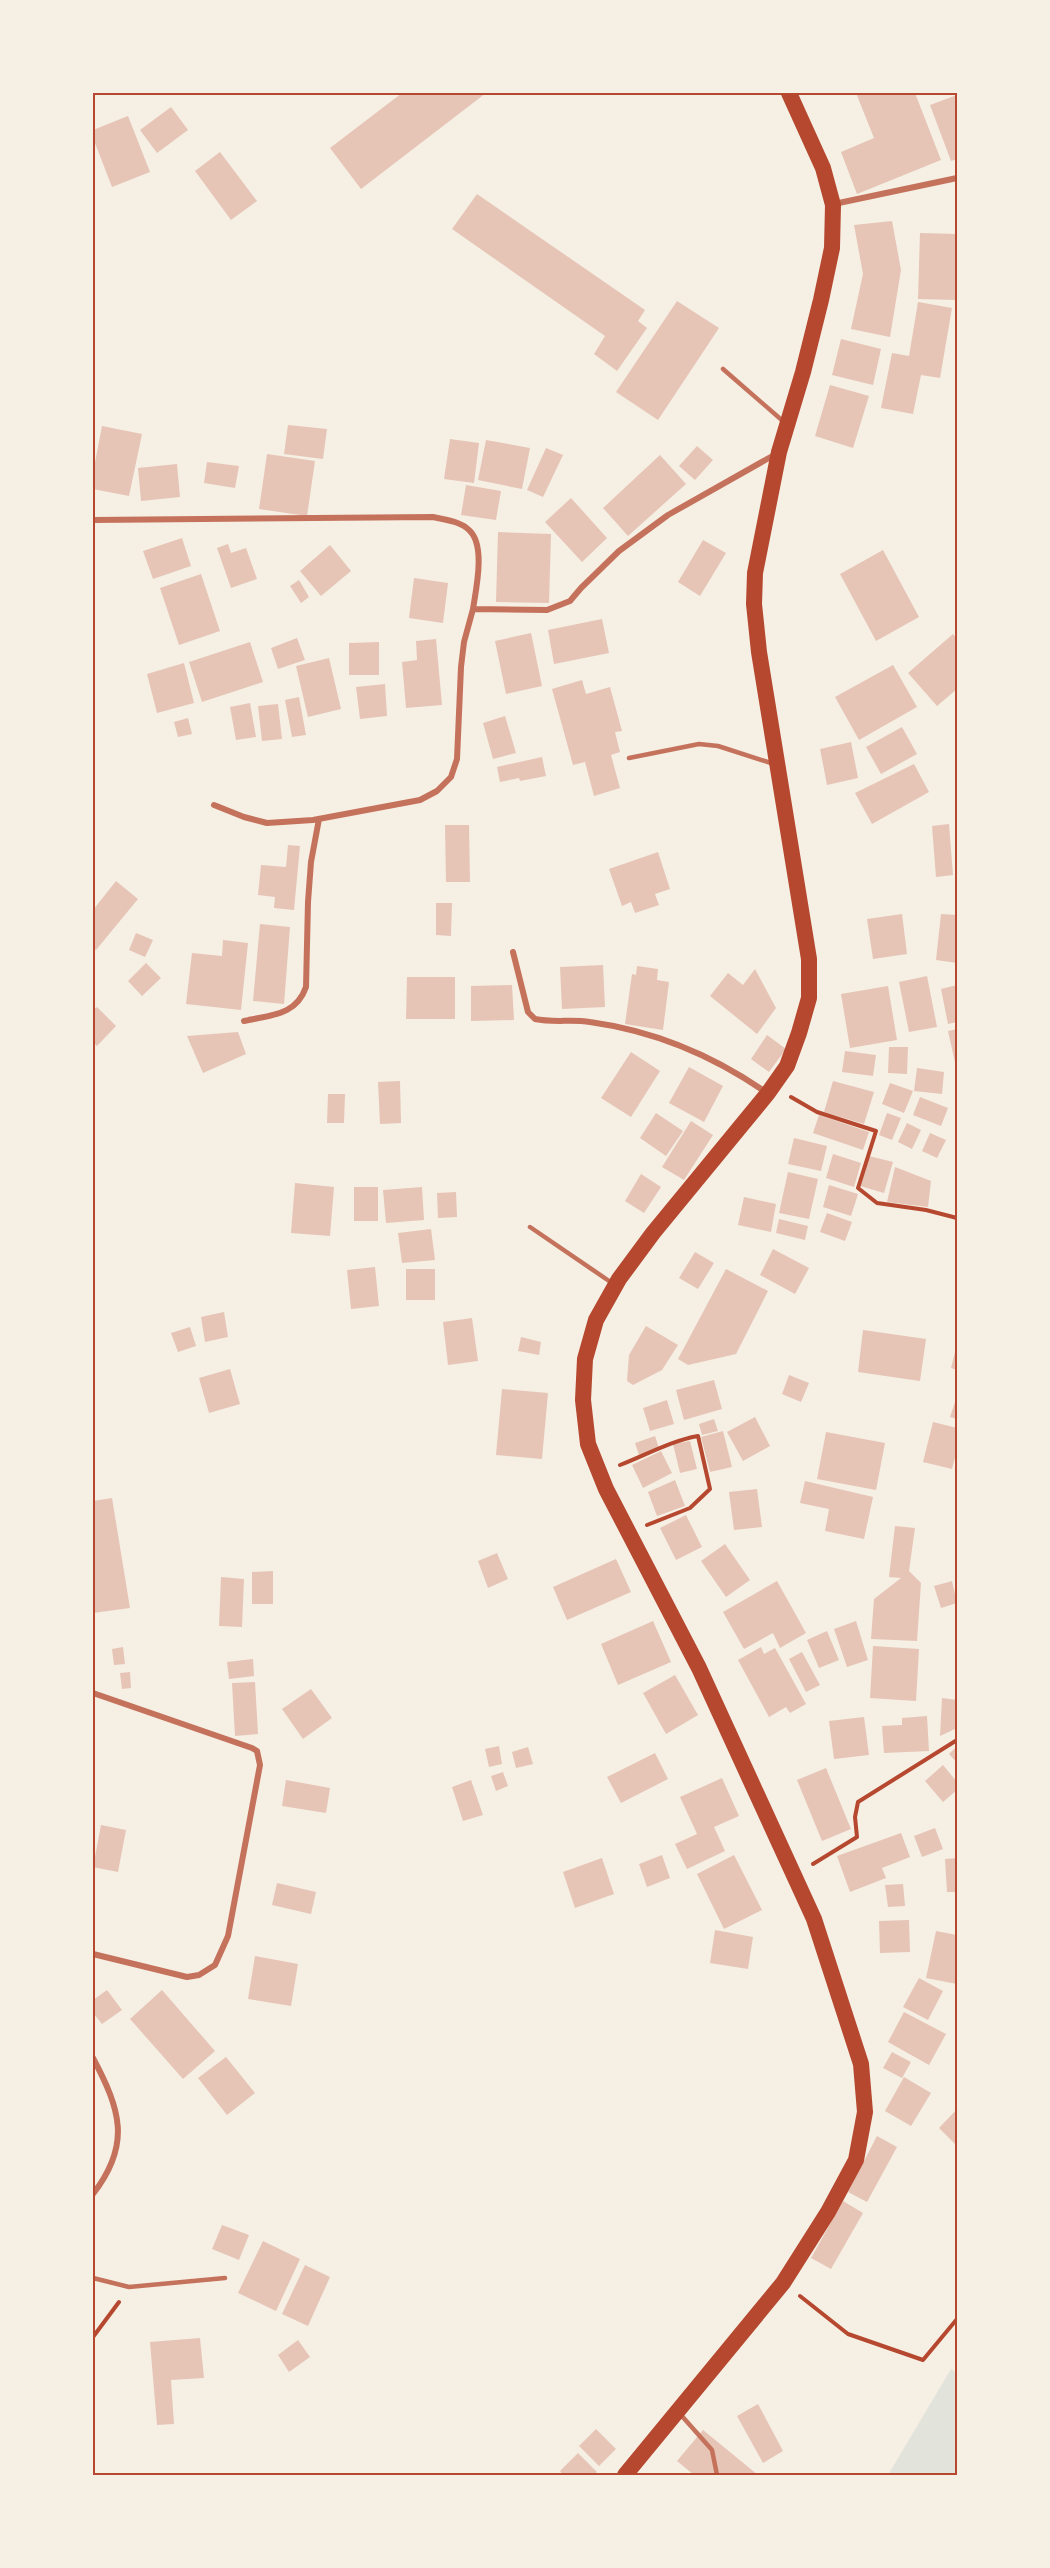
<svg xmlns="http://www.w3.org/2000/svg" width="1050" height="2568" viewBox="0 0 1050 2568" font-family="'Golos Text',sans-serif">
<rect width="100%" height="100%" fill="#f6efe4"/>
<path fill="#e2e4dc" d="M951,2369L957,2373V2475H888Z"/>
<path fill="#e6c5b7" d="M402,93H486L361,189L330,148Z
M856,93H915L941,160L857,194L841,152L874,138Z
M957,95V159L951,161L930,105Z
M171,107L188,130L157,153L140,130Z
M128,116L150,172L112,187L93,138V130Z
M220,152L257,201L231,220L195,171Z
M477,194L645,310L638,321L647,328L617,371L594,354L605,336L452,229Z
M892,221L901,270L890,337L851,329L863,274L854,225Z
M920,233L957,234V300L918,299Z
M677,301L719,328L658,420L616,392Z
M918,302L952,308L940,378L921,375L913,414L881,408L892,353L909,356Z
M841,339L881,349L873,385L832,375Z
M830,385L869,396L853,448L815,436Z
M288,425L327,429L323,459L284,454Z
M102,426L142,434L129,496L93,489V473Z
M450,439L479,443L474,483L444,479Z
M486,440L530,448L522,489L478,480Z
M697,446L713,460L695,480L679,466Z
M546,448L563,455L543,497L527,490Z
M267,454L315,461L307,516L259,509Z
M660,455L686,484L628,536L603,508Z
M207,462L239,466L235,488L204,483Z
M177,464L180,497L141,501L138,468Z
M466,485L501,491L496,520L461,515Z
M571,498L607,538L582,562L545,522Z
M498,532L551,534L549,603L496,602Z
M182,538L191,566L153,579L143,551Z
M703,540L726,553L700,596L678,582Z
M228,544L231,553L246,548L257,579L231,588L217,548Z
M330,545L351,571L321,596L300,571Z
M883,550L919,617L876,641L840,574Z
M201,574L220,631L179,645L160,588Z
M414,578L448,583L443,623L409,618Z
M299,580L309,597L301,603L290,586Z
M602,619L609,653L554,664L548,630Z
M531,633L542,686L506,694L495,641Z
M953,634L957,639V689L937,706L908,673Z
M297,638L305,660L278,669L271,648Z
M436,639L442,705L406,708L402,662L417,660L416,641Z
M250,642L263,682L202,702L189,662Z
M379,642V675H349V643Z
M329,658L341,709L308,717L296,666Z
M184,663L194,703L157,713L147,674Z
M893,665L917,707L859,740L835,697Z
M582,680L586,694L610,687L622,731L615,732L620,752L611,755L620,788L594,796L585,762L573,765L552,689Z
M385,684L387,716L360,719L356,687Z
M299,697L306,735L292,737L285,700Z
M250,703L256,737L236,740L230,707Z
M278,704L282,739L262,741L258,706Z
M505,716L516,753L493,759L483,723Z
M188,718L192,734L178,737L174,722Z
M902,727L917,754L881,774L866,747Z
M851,742L858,778L827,785L820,749Z
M542,757L546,776L520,781L519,778L500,782L497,767Z
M914,764L929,792L872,824L855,793Z
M949,824L953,875L936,877L932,826Z
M445,825H469L470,882H446Z
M288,845L300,846L294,910L274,908L275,897L258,895L261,865L286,867Z
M658,852L670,889L655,894L659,905L635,913L631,902L622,906L609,869Z
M116,881L138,899L96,950L93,948V910Z
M436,903H452L451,936L436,935Z
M902,914L907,954L873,959L867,919Z
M941,914L957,915V963L936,960Z
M260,924L290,927L284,1004L253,1001Z
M136,933L153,940L145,957L129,950Z
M223,940L248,943L241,1010L186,1004L192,953L222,956Z
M146,963L161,978L142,996L128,981Z
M603,965L605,1007L562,1009L560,967Z
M637,966L658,969L657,980L669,982L663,1030L625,1024L632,974L636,975Z
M755,969L776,1008L757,1034L710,996L728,973L743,985Z
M927,976L937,1027L909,1032L899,982Z
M407,977H455V1019H406Z
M512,985L514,1020L471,1021V986Z
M957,985V1022L948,1024L941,989Z
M888,986L897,1040L850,1048L841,994Z
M97,1007L116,1026L97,1046L93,1042V1010Z
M957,1029V1067H956L948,1031Z
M238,1032L246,1054L203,1073L187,1036Z
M767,1035L786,1049L769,1072L751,1059Z
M889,1047H908L907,1074L888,1073Z
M845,1051L876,1055L873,1076L842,1072Z
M631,1052L660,1071L631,1117L601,1098Z
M689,1067L723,1086L704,1122L669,1103Z
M917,1068L944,1072L942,1094L914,1091Z
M400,1081L401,1123L380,1124L378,1082Z
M833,1081L874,1092L864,1124L824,1112Z
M890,1083L913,1091L904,1113L882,1104Z
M328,1094H345L344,1123H327Z
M920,1097L948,1108L941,1126L913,1115Z
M656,1113L683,1131L666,1156L640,1138Z
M887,1113L901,1118L892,1140L879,1135Z
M819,1115L869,1132L863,1150L813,1133Z
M691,1121L713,1135L684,1180L662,1167Z
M907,1123L921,1130L912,1149L898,1142Z
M930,1133L946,1140L937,1158L922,1151Z
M794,1138L827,1146L821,1171L788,1164Z
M833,1154L861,1163L854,1187L826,1178Z
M869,1156L893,1162L884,1193L860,1186Z
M895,1167L931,1181L928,1207L887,1202Z
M788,1172L818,1179L809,1219L779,1213Z
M641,1174L661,1187L644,1213L625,1201Z
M295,1183L334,1187L330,1236L291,1233Z
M829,1185L858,1194L851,1216L823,1207Z
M354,1187H378V1221H354Z
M422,1187L424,1220L386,1223L383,1190Z
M456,1192L457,1217L438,1218L437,1193Z
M744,1197L776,1204L771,1232L738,1225Z
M827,1213L852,1222L845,1241L820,1232Z
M779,1219L808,1226L805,1240L776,1233Z
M431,1229L435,1260L402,1263L398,1233Z
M773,1249L809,1268L795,1294L760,1275Z
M695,1252L714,1263L698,1289L679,1278Z
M375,1267L379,1306L351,1309L347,1270Z
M406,1269H435V1300H406Z
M726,1269L768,1291L736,1354L688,1365L678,1359Z
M224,1312L228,1337L205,1342L201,1317Z
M472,1318L478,1361L448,1365L443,1322Z
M646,1326L678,1345L662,1370L633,1385L627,1381L629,1355Z
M190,1327L196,1346L178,1352L171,1333Z
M863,1330L926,1339L920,1381L858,1372Z
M521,1337L541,1342L539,1355L518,1351Z
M956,1348H957V1370L951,1368Z
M230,1369L240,1404L209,1413L199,1378Z
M789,1375L809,1383L801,1402L782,1394Z
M714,1380L722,1409L684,1420L676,1390Z
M502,1389L548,1393L542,1459L496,1455Z
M957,1396V1419L950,1417Z
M667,1400L674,1424L650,1431L643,1408Z
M755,1417L770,1446L743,1461L727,1432Z
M714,1419L718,1431L702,1435L699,1424Z
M933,1422L957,1428V1449L952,1469L923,1462Z
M723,1431L732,1467L710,1472L701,1437Z
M826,1432L885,1443L876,1490L817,1479Z
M655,1436L659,1448L639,1455L635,1443Z
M690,1441L697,1469L680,1473L673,1444Z
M661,1451L672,1473L643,1488L632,1465Z
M675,1480L685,1506L657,1516L648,1492Z
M805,1481L873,1497L864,1539L825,1531L829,1509L800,1503Z
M757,1489L762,1527L734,1530L729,1492Z
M112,1498L130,1608L93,1613V1501Z
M686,1515L702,1547L676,1560L660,1528Z
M895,1526L915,1528L909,1571L921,1583L917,1641L871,1639L874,1599L901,1578L889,1577Z
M725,1544L750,1580L726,1597L701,1561Z
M497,1553L508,1579L488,1588L478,1561Z
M616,1559L631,1592L567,1620L553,1587Z
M273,1571V1604H252V1572Z
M221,1577L244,1579L242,1627L219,1626Z
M777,1581L806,1633L780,1648L773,1633L744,1649L723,1612Z
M952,1581L957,1603L941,1608L934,1586Z
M653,1621L671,1662L618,1685L601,1644Z
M856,1621L868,1660L847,1667L834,1629Z
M827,1631L839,1660L819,1668L807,1640Z
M873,1646L919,1649L916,1701L870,1698Z
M123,1647L125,1664L114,1665L112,1649Z
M761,1647L764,1654L775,1648L806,1704L790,1713L786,1707L769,1717L738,1660Z
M802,1652L820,1685L806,1692L789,1659Z
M253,1659L254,1676L229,1679L227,1662Z
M130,1672L131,1688L122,1689L120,1673Z
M675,1675L698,1715L666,1734L643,1693Z
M255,1682L258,1734L235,1736L232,1683Z
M311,1689L332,1718L303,1739L282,1709Z
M942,1698L957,1700V1728L940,1736Z
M927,1716L929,1751L884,1753L882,1726L902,1725V1718Z
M864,1717L869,1755L834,1759L829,1721Z
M499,1746L502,1764L489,1767L485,1749Z
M957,1746V1763L949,1754Z
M528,1747L533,1764L516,1768L512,1752Z
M655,1753L668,1779L621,1803L607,1777Z
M943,1765L957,1782V1790L943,1802L925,1781Z
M826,1768L851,1829L822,1841L797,1780Z
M503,1772L508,1786L496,1791L491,1776Z
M722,1778L739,1816L714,1827L725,1851L687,1869L675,1844L697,1834L680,1797Z
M286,1780L330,1788L326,1813L282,1806Z
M471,1780L483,1815L463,1821L452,1787Z
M101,1825L126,1830L118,1872L93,1867Z
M935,1828L943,1849L922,1857L914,1836Z
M901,1833L910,1857L882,1868L886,1878L850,1892L837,1856Z
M662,1855L670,1878L647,1887L639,1864Z
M734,1855L762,1910L724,1929L697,1874Z
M602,1858L614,1894L575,1908L563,1872Z
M957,1858V1892H947L945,1859Z
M277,1883L316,1892L311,1914L272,1905Z
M903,1884L905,1906L888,1907L885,1885Z
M909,1920L910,1952L880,1953L879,1921Z
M715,1930L753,1937L748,1969L710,1963Z
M936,1931L957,1935V1984L926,1978Z
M255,1956L298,1964L291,2006L248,1999Z
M919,1978L943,1991L928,2020L903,2007Z
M107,1990L122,2010L102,2024L93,2013V2000Z
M162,1990L215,2051L183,2079L130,2019Z
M904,2012L946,2034L929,2065L888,2042Z
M892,2052L911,2062L902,2078L883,2068Z
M226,2057L255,2093L227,2115L198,2078Z
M904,2077L931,2093L911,2126L885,2111Z
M957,2109V2146L939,2128Z
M877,2136L897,2147L867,2202L848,2192Z
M843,2201L863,2213L831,2269L811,2258Z
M222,2225L249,2235L239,2260L212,2249Z
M263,2241L300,2259L276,2311L238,2293Z
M305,2265L330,2277L308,2326L282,2314Z
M200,2338L204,2378L171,2380L174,2424L157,2425L150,2342Z
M298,2340L310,2357L289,2372L278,2355Z
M758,2404L783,2451L763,2463L737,2416Z
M596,2429L616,2449L599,2466L579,2446Z
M703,2430L758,2475H694L677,2461Z
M578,2453L597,2472L594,2475H563L560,2471Z"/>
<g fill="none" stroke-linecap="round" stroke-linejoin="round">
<path stroke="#b5482f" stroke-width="4" d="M791,1097L817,1112L876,1131L858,1188L877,1203L926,1210L957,1218
M620,1465C646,1455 670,1441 698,1436L710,1489L690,1508L647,1525
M813,1864L857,1837L855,1817L858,1802L957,1740
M800,2296L848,2334L923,2360L957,2319
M93,2337L119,2302"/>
<path stroke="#c5725c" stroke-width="4.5" d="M723,369L784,422
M629,758L699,744L718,746L774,764
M530,1227L612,1283
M93,2278L129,2287L225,2278
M681,2415L712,2450L717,2475"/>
<path stroke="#c5725c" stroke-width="6" d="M834,204L957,178
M93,520L433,517C445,520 460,521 469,530C486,545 476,589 473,609
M214,805L244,817L267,823L313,820L420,800L437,791L451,777L457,759L461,667L464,642L473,609L547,610L570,601L581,588L619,551L668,515L776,454
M513,952L528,1012L535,1019C553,1023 572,1019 590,1022C655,1031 714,1056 767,1093
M244,1021C270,1015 296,1016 306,987L308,902L311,862L319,819
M93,1693L252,1748L257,1751L260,1765L228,1936L215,1965L199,1975L187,1977L93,1954
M93,2058C120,2109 132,2144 93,2194"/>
<path stroke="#b5482f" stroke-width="16" d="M625,2475L783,2283L828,2212L856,2160L865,2112L861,2064L814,1919L699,1668L606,1489L588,1444L583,1400L585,1359L596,1320L619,1279L653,1233L768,1093L787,1066L799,1033L809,998V959L759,652L754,604L755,573L779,452L803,372L821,300L832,248L833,205L823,168L789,93"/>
</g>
<rect width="1050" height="2568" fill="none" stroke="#f6efe4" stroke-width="189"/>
<rect x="94" y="94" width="862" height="2380" fill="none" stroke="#b5482f" stroke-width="2"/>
</svg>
